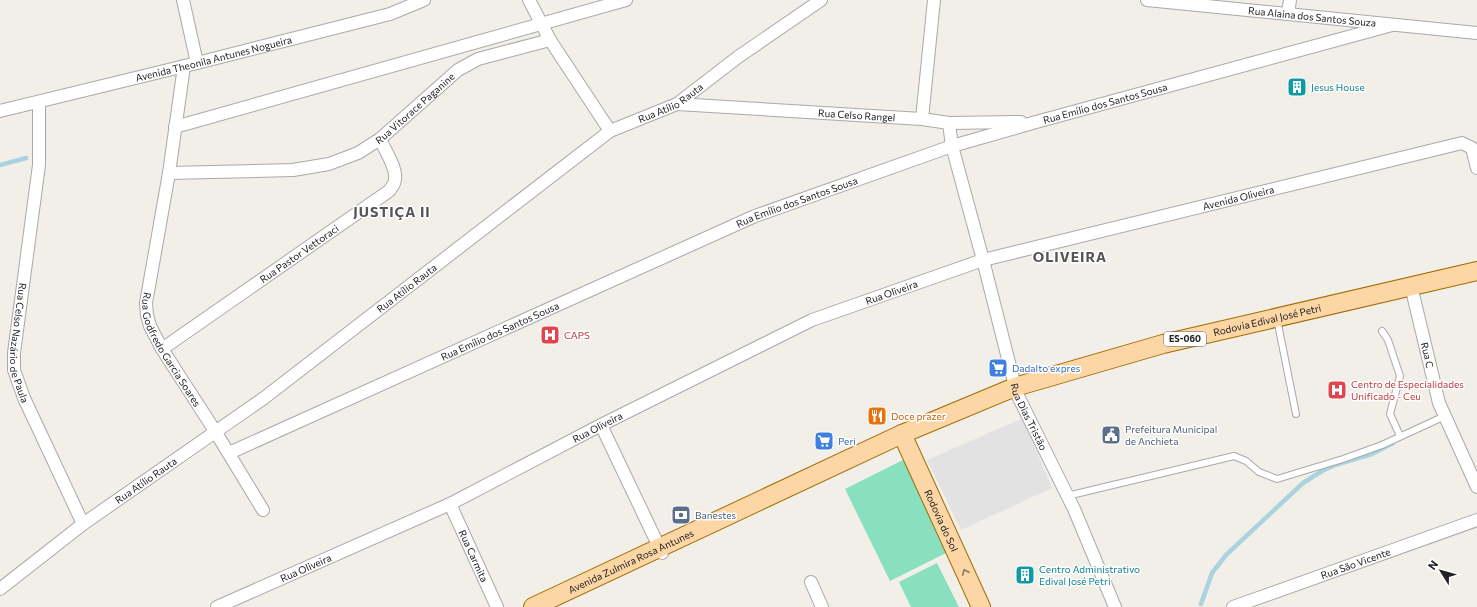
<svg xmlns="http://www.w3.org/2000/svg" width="1477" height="607" viewBox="0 0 1477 607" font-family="Commissioner,sans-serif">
<rect width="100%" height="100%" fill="#f2efe9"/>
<path fill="#88e0be" d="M903,460L948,552L890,581L845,489Z
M937,563L959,607H911L899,582Z"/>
<path fill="#e2e2e2" d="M1023,418L1052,488L961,530L927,460Z"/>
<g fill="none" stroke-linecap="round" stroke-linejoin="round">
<path stroke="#aad3df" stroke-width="4.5" d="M0,165L26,158
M1201,604L1212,573L1226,555L1303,483L1322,471L1335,465L1372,454L1393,443"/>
<g stroke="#a9a9a9" stroke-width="8">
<path id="lane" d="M1277,319L1296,414
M1382,331L1388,340L1400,376L1390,414L1400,436
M1067,496L1234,456L1246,461L1259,472L1277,479L1343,459L1382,445L1445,416"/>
</g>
<g stroke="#a9a9a9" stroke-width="14">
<g id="street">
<path d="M183,0L197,63"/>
<path d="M529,0L550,40L610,131"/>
<path id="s1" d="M1147,0L1477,33"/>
<path d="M1288,13L1290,0"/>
<path id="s2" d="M184,66L169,173L146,303L147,315L150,326L162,349L215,431L263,510"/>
<path id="s3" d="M39,102V165L14,353V370L24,398L83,524"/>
<path id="s4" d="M677,104L922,119L949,123L1021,122"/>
<path id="s5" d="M0,111L197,63L390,14L424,0"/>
<path d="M922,119L934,0"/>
<path id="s6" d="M949,123L952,146L983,260L1017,394L1074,509L1115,607"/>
<path d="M175,127L626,0"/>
<path id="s7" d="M169,173L293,170L329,164L358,153L380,139L458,70L478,59L550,40"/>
<path id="s8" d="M1411,286L1439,403L1477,487"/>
<path id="s9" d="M162,349L389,191C392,187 395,184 395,179C397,168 384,149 380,139"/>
<path d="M601,425L662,553"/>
<path id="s10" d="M229,453L755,216L952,146L1036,122L1392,25"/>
<path id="s11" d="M450,504L497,607"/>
<path d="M811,582L822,607"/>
<path id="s12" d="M0,589L83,524L264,398L610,131L677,104L738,57L821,0"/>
<path id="s13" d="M217,607L450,504L601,425L812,320L983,260L1462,143L1472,148L1477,168"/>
<path id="s14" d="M1233,607L1477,520"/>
</g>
</g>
<g stroke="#a06b00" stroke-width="20">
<g id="primary">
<path id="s15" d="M902,434L981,607"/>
<path id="s16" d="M533,607L902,434L1015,387L1163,344L1477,271"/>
</g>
</g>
<use href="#lane" stroke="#fff" stroke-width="6"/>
<use href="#street" stroke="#fff" stroke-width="12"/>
<use href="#primary" stroke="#fcd6a4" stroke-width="18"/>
</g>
<defs><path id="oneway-chevron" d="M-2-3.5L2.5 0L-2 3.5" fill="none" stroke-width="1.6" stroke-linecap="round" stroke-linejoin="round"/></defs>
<use stroke="#8f7c63" href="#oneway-chevron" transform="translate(965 572) rotate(-115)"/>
<defs>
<g id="building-square" transform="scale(1)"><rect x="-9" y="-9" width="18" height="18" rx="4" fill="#0f9aa8" stroke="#fff"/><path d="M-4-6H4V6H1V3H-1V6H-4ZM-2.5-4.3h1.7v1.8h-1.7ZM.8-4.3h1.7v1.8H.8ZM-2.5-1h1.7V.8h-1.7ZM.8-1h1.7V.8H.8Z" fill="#fff"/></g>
<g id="hospital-square" transform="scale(1)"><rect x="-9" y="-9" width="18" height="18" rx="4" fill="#e0444e" stroke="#fff"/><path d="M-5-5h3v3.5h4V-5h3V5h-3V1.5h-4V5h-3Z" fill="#fff"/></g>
<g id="supermarket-square" transform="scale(1)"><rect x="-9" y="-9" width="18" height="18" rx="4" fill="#3f7fe0" stroke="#fff"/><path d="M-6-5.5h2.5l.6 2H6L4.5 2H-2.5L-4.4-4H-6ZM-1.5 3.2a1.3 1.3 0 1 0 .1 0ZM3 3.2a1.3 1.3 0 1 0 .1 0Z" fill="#fff"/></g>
<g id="restaurant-square" transform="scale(1)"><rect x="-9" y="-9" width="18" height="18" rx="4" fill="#e8710a" stroke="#fff"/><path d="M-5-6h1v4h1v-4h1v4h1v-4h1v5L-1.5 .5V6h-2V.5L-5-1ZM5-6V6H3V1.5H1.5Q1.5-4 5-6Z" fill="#fff"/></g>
<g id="civic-square" transform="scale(1)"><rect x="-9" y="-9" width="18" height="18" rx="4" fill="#5c6f8a" stroke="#fff"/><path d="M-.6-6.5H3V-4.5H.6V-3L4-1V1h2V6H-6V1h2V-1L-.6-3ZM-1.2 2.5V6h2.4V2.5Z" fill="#fff"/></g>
<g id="bank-square" transform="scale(1)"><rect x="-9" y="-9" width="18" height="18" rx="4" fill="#5c6f8a" stroke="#fff"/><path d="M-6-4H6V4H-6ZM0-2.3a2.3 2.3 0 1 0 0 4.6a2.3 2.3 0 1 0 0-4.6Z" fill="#fff"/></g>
</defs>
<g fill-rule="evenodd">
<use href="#building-square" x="1297" y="87"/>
<use href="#hospital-square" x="550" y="335"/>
<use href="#supermarket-square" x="998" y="368"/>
<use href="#hospital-square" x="1337" y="390"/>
<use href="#restaurant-square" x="877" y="416"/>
<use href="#civic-square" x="1111" y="435"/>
<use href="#supermarket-square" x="824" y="441"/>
<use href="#bank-square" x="681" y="515"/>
<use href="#building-square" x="1025" y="575"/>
</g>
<g text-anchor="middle" stroke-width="3" stroke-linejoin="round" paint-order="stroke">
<rect fill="#fff" stroke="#646464" stroke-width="1" x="1164" y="332" width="42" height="14" rx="3"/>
<g font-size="9" font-weight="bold" fill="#222">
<text x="1185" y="342">ES-060</text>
</g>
<g font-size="10" fill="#222" stroke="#fff">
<text dy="4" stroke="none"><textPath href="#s1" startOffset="166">Rua Alaina dos Santos Souza</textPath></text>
<text dy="4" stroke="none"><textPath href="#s5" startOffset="220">Avenida Theonila Antunes Nogueira</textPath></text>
<text dy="4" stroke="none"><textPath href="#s12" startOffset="830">Rua Atílio Rauta</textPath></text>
<text dy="4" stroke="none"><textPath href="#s10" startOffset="945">Rua Emílio dos Santos Sousa</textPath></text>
<text dy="4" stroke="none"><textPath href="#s7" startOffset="264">Rua Vitorace Paganine</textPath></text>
<text dy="4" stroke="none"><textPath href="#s4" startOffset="180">Rua Celso Rangel</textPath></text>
<text dy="4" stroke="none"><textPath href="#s13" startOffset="1105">Avenida Oliveira</textPath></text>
<text dy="4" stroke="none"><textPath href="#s10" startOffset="621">Rua Emílio dos Santos Sousa</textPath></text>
<text dy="4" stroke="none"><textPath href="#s9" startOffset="167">Rua Pastor Vettoraci</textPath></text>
<text dy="4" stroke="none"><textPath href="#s12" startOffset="506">Rua Atílio Rauta</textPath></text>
<text dy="4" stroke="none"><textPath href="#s13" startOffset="745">Rua Oliveira</textPath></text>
<text dy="4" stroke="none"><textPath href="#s16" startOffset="791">Rodovia Edival José Petri</textPath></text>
<text dy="4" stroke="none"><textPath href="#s10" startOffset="297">Rua Emílio dos Santos Sousa</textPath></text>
<text dy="4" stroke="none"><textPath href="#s3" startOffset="243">Rua Celso Nazário de Paula</textPath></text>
<text dy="4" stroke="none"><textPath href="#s2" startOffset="293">Rua Godfredo Garcia Soares</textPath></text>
<text dy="4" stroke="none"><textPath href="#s8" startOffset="71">Rua C</textPath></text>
<text dy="4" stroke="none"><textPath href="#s6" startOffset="305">Rua Dias Tristão</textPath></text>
<text dy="4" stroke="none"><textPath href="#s13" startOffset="421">Rua Oliveira</textPath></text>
<text dy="4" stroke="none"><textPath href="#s12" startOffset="182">Rua Atílio Rauta</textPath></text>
<text dy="4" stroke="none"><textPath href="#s15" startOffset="95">Rodovia do Sol</textPath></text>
<text dy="4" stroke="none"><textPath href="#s11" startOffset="57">Rua Carmita</textPath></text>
<text dy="4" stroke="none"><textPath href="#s16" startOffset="108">Avenida Zulmira Rosa Antunes</textPath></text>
<text dy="4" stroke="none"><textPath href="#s14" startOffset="130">Rua São Vicente</textPath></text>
<text dy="4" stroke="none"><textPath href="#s13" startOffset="97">Rua Oliveira</textPath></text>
</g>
<g font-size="10" fill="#0d838f" stroke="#fff" text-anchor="start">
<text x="1311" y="91">Jesus House</text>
<text x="1039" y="573">Centro Administrativo<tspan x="1039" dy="12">Edival José Petri</tspan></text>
</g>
<g font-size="10" fill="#be3a42" stroke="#fff" text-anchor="start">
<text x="564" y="339">CAPS</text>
<text x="1351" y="388">Centro de Especialidades<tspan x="1351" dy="12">Unificado - Ceu</tspan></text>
</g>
<g font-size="10" fill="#366cbe" stroke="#fff" text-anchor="start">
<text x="1012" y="372">Dadalto expres</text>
<text x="838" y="445">Peri</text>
</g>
<g font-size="10" fill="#c56008" stroke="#fff" text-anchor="start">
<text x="891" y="420">Doce prazer</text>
</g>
<g font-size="10" fill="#4e5e75" stroke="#fff" text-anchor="start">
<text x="1125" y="433">Prefeitura Municipal<tspan x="1125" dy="12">de Anchieta</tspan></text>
<text x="695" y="519">Banestes</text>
</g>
<g font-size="14" font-weight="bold" letter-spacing="1" fill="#555" stroke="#fff">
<text x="392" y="217">JUSTIÇA II</text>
<text x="1070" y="262">OLIVEIRA</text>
</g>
</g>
<g transform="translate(1441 571) rotate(307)" stroke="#ffffff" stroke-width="3" paint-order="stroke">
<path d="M0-3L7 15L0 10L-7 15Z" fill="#222222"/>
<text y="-6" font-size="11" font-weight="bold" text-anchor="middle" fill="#222222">N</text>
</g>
</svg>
